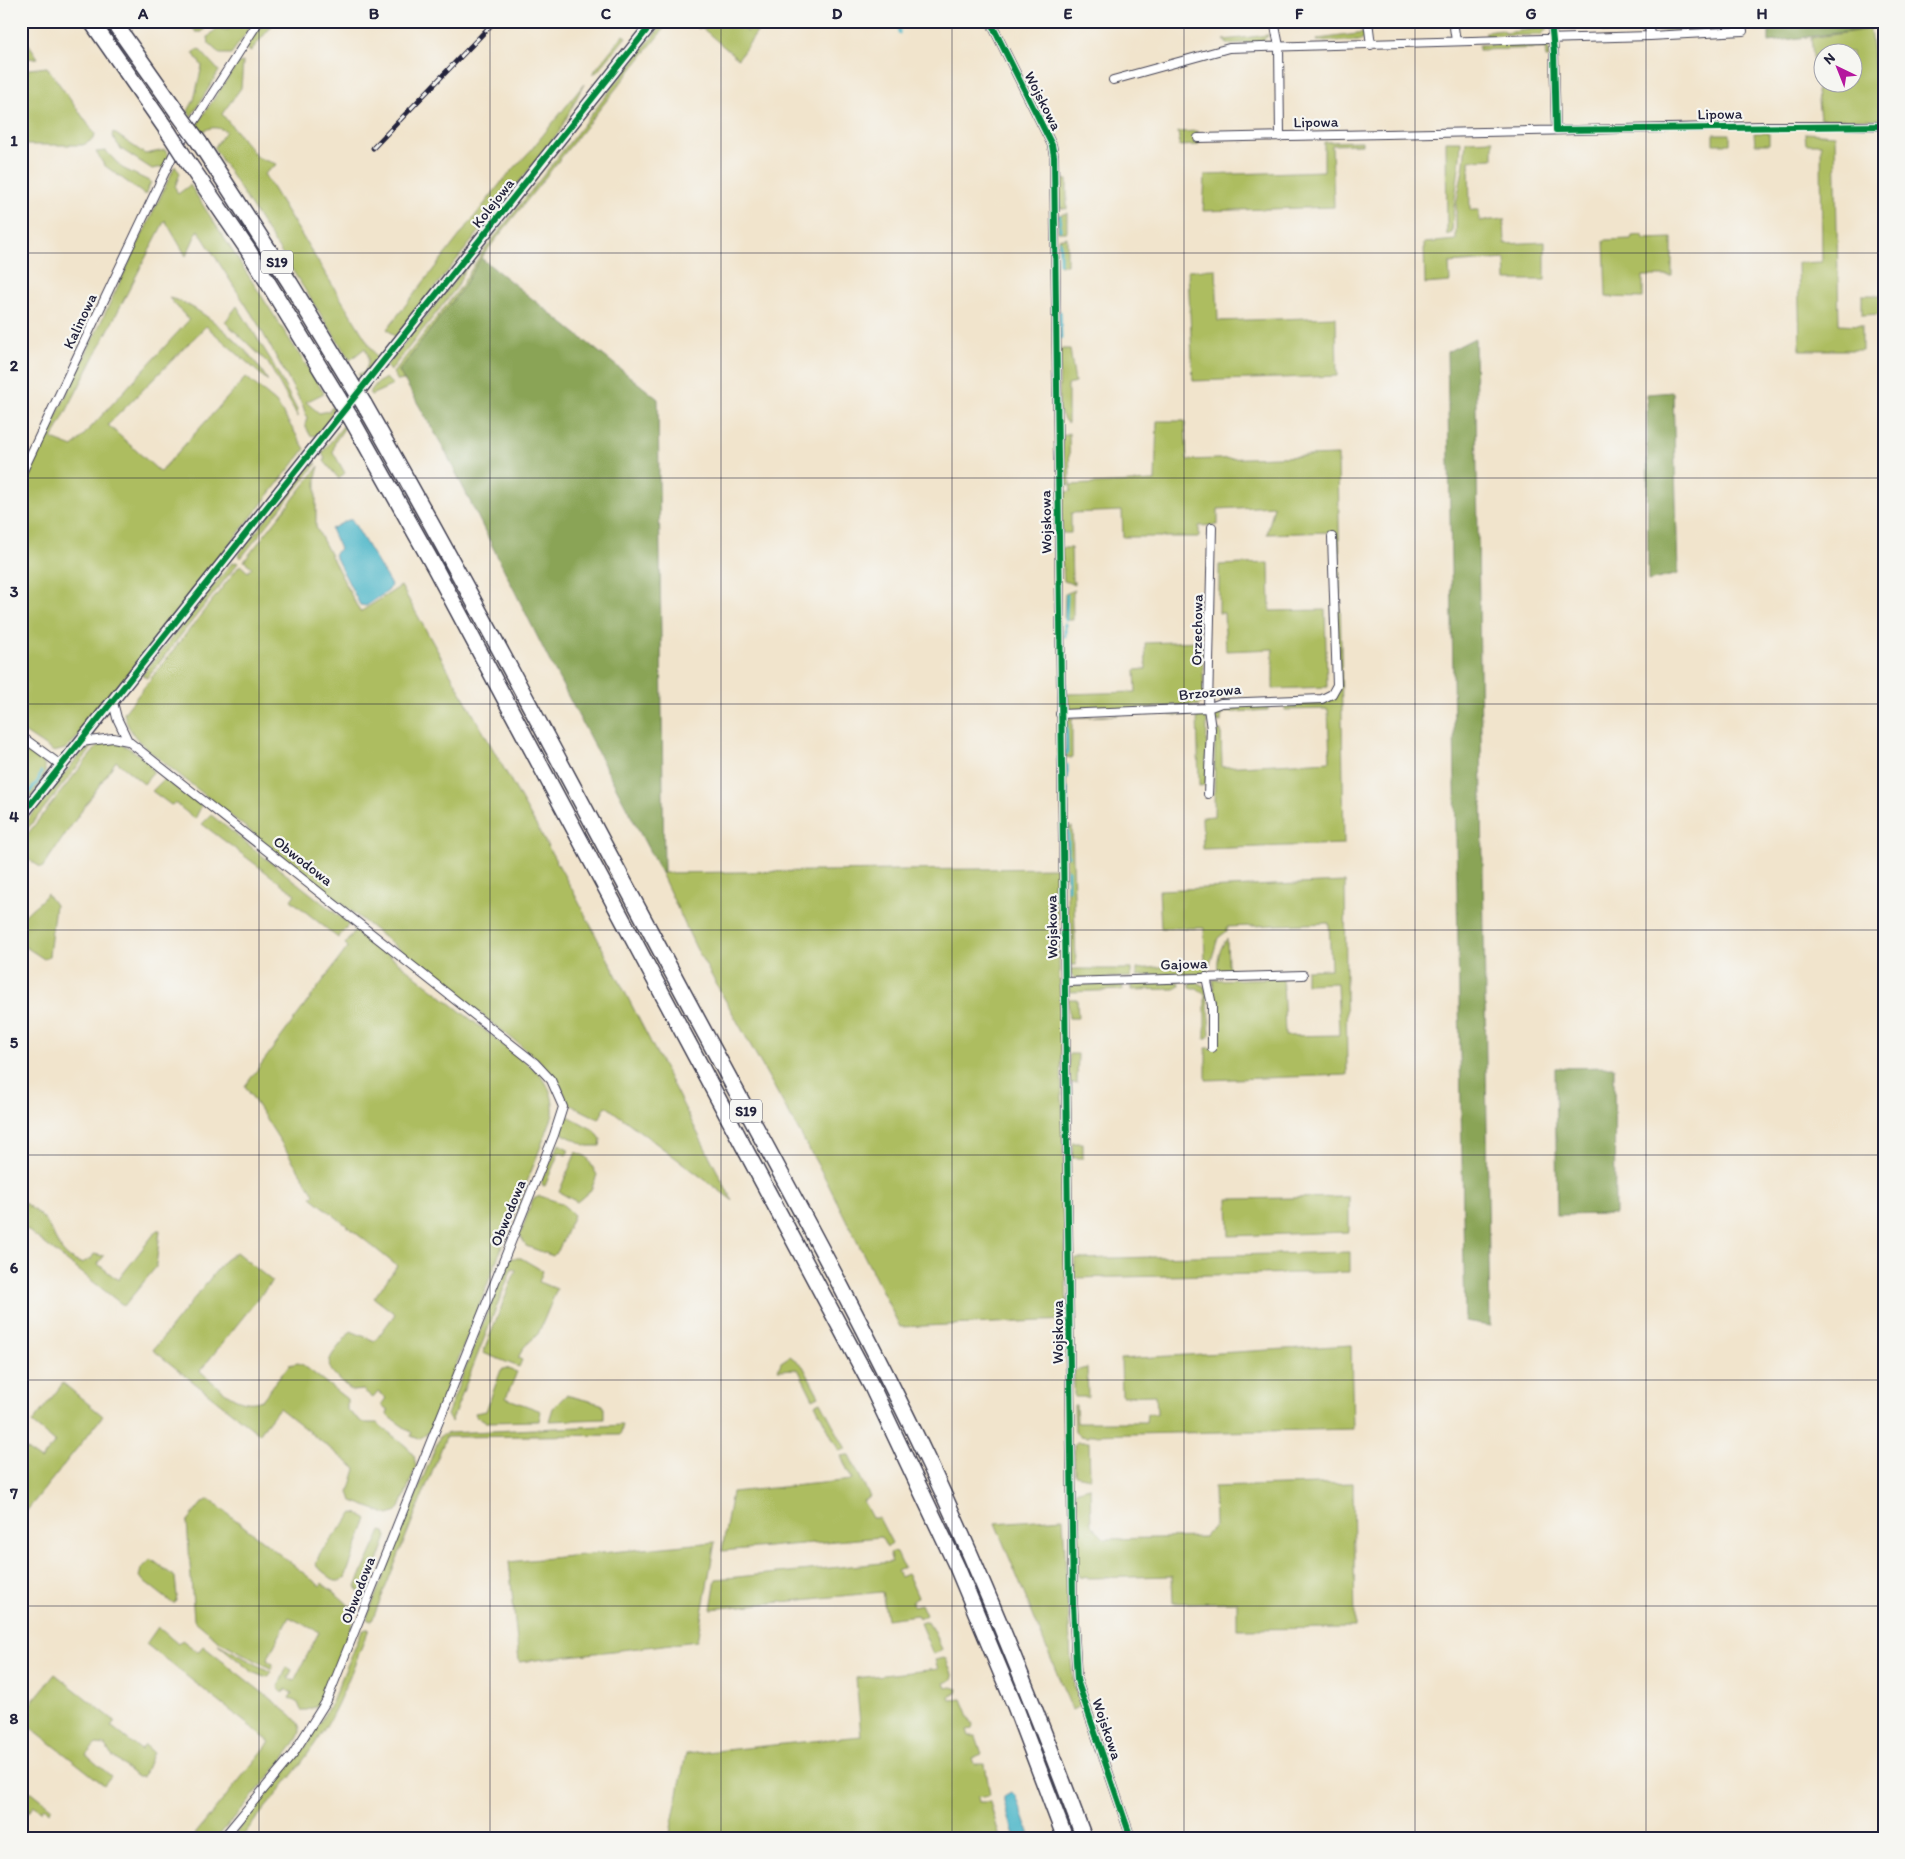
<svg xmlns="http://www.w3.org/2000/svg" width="1905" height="1859" viewBox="0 0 1905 1859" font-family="Itim,sans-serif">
<rect width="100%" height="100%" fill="#f6f6f2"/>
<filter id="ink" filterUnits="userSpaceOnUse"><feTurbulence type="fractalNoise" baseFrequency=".02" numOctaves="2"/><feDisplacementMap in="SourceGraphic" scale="10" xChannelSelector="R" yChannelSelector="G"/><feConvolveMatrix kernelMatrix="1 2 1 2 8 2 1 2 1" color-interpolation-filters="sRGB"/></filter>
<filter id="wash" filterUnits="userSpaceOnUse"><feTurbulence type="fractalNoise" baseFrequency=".0096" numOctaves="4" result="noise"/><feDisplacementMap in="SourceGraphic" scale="20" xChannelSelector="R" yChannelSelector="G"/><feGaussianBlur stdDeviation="1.12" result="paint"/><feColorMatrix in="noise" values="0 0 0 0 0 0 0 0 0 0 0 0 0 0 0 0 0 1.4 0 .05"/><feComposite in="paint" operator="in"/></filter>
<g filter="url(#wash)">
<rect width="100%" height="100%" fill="#f1e4cc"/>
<path fill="#adbd60" stroke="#68704e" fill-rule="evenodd" d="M186,21H210L202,32H196Z
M234,21H255L231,54H220L209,44L208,37L217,28L228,30Z
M265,21H276L250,52L246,47Z
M665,21H670L481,258L462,289L399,371L404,380L398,381L393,373L460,288L479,257Z
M690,21H734L747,32L756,21H765L738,59L701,27L699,29Z
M1542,21H1546L1547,29L1541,35L1486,36V32L1503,30L1504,33L1542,28Z
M1645,21V28H1626L1620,33L1603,32V27Z
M1745,21H1768L1769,30H1754L1746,26Z
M1693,24L1694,27L1703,26V30L1656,31L1653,29Z
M1870,29L1881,119H1820L1811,38ZM1822,52H1852V82H1822Z
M21,32L38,58L21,59Z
M1365,33L1366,36L1361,41H1317L1318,39Z
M623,35L626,37L597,72L592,74Z
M1269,35L1264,39V42L1227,44L1224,40Z
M1542,43L1548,46L1549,58H1546L1545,48L1479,50V45Z
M199,49L219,71L191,117L188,111L194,100L202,66L193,53Z
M243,62L241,88L222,114L258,158L277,164L264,174L378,359L362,380L358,374L364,373C369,363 370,358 365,348L350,360L214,148L226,131C217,127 211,126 202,132L197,124L238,63Z
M47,67L95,134L94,139L83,145H21V70Z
M584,84L559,132L395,337L387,329L503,180L531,150Z
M1198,131V145L1180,146L1178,132Z
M113,132L145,154L165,150L169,156L163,167L152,169L121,149L112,136Z
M1754,133H1769V144H1755Z
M1805,133L1835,135L1839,324L1862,325V350H1800L1798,263L1822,262L1821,144H1806Z
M1713,134H1730V144H1713Z
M1493,140V159L1469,160L1470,210H1479V221L1504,219L1505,244L1545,242V280H1506L1505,259L1449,263L1450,282L1425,284L1424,243L1456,240V205L1464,164L1466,141Z
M1362,141V144L1332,145L1334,207L1203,211L1205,175L1324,171V142Z
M1446,141H1461C1460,172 1453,202 1452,233L1447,235Z
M1057,148H1059L1060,179L1067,180V209L1057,207Z
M106,151L122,168L151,182L145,195L104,165L96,152Z
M175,166L180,173L175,187L178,194L190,185L324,393L306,402L319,413L329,411L332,407L336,413L316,436L310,435L305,425L307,418L303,406L258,324L198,230L186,256L165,220L52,439L73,447L189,320L169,298C201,304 253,352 268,381L206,326L108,425L160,472L246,377L276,402L305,449L76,739L65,749L54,752L21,730V485L35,461Z
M1067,213V232H1058V215Z
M1643,235V239L1672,238V276H1643V298L1606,297L1604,240L1631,239L1632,236Z
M1067,237V265H1060L1058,239Z
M467,266L457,287L390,371L386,366Z
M1216,269L1218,321L1336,317L1337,376L1193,381L1188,270Z
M1862,295H1884V314L1862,315Z
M237,306L271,360L297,410L298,417L268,363L225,322Z
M1060,349H1070L1075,383L1068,385V423L1065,421L1059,410Z
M386,378L393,385L371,395L369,393L377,383Z
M1157,421H1185L1187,460L1338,455L1344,844L1203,849L1202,817L1214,816L1215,733L1217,731L1221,730L1222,767L1330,761L1328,709L1285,710V703C1300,702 1330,706 1339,691L1334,532L1267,534L1274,506L1218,509V525L1199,526V537H1123L1122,511L1071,513V533H1062L1061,493L1071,491L1070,485H1061L1062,436L1069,433L1070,485L1155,481Z
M343,426L345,427L335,442L333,452L345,473L339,479L324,461L325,459L322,453Z
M317,463L241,558L239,554L307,467Z
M319,466L316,478V527L360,612L401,586L573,891L732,1200L606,1106L599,1119L569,1104L559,1083L539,1060L167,765C150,751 128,737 124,713L240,565L248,572L252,567L244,561Z
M1061,548H1071L1072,582H1075V585L1064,581Z
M236,562L238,563L147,678L142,675L232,563Z
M1269,563L1270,611L1325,610L1327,687L1273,689V649L1226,651L1224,613H1219V565Z
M1075,590L1073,594V620H1066L1064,618L1065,594Z
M1202,641L1204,698L1199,705L1071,712L1068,710L1067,694L1136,692L1135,670L1146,669L1145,643Z
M1264,704L1268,706V710L1221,713V722L1216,721L1213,713L1222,706Z
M1199,711L1207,718L1206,785L1199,786L1197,715H1170Z
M1118,715L1072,718V758L1065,757L1066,718Z
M21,742C58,769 47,774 24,806L21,804Z
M100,743C106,743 112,742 117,743C128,746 152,761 153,773L144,784L116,761L42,868L21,855V842Z
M92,746L89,752L21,837V828L81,753Z
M164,779L200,804L201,807L195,819L175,803L171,805L152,791Z
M211,815L349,924L338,938L291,900L295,894L202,824Z
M1072,827L1076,965H1069L1065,828Z
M1057,868L1067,1320L900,1327L824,1176L696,948L661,873Z
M1345,882L1347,1075L1206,1080V1048H1214L1215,1014L1213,980L1283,978L1285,1036L1339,1035L1337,983L1306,984V970L1331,969L1329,923L1227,927V931L1218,938L1208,971L1202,974L1137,976V969L1205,963L1204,928H1161L1159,890Z
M47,894L55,905L49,956L44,959L21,944V920C29,909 39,904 47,894Z
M356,929L539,1073C550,1087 554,1097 553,1115L431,1430L419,1439L411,1436L412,1433L387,1415L388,1410L381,1405L386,1398L378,1392L373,1398L363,1390L352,1391C318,1362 326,1363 351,1331L375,1341L395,1314L374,1298L397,1266L311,1197L314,1194L245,1086L348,947L345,944Z
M1227,939L1228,965L1234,972L1219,973C1215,964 1220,946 1227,939Z
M1069,969H1131V977L1077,979L1072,976Z
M1194,980L1205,987L1208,1002L1210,1036L1205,1039V995L1197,988H1190V982Z
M1179,982L1180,986L1174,989L1131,990V983Z
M1122,983L1123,990L1069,992L1070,985Z
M1068,999H1077L1078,1018H1069Z
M1069,1054H1078L1077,1083H1069Z
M568,1116L594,1130L601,1139L600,1146H587L563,1134L562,1127Z
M1072,1143H1083V1158H1073Z
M559,1144L568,1149V1153L566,1155L559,1152L545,1186L542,1185V1179Z
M576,1152L587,1157L597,1175L591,1190L577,1202L559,1192Z
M540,1196L561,1203L574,1215L558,1251L553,1256L526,1246L520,1235L533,1199Z
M1349,1197V1232L1229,1236L1228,1199Z
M21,1200C29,1207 40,1213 46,1222C57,1238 59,1257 81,1263L91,1259L94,1254L104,1256L98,1264L118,1280L157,1230H160L156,1267L124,1306L21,1225Z
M236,1252L272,1281L200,1371C217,1385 238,1410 262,1400L289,1365L298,1363L303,1365L347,1399V1410L363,1423H377L407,1447L414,1456L416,1467L400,1508L395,1513L389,1515L352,1501L349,1492L356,1469L279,1408L259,1434L153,1350L224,1261Z
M1350,1252V1272L1074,1278L1075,1259Z
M511,1258H521L543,1271L539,1282L557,1289L538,1334L524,1347L518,1358L522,1360L519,1367L483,1353L516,1270L512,1268L451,1422L447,1415L506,1265Z
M1351,1345L1353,1429L1089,1435V1437L1079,1436L1075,1432L1074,1405H1076L1077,1422H1146L1147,1414H1157L1156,1395L1122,1396L1121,1359Z
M790,1356L803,1366L819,1396L813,1399L798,1369L778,1370L781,1362Z
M506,1368L517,1372L506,1398L541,1411L539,1421L485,1422L476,1416L475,1413L486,1411L501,1370Z
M1087,1368L1088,1397H1074V1371Z
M63,1383L103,1416L21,1518V1446L41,1460L55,1442L32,1423Z
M566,1395L601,1404L604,1408V1419L549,1421L553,1408Z
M821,1402L846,1449L839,1451L815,1404Z
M623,1425L620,1435L446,1437L372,1621L368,1620L367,1617L440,1436L449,1433Z
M1077,1442H1089L1090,1478L1075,1475L1074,1445Z
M847,1455H849L870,1497L863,1501L872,1518H879L892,1543L887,1548L881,1537L722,1551L732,1492L852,1480L841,1456Z
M1353,1483L1355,1628L1237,1629V1602L1173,1603L1172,1576L1090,1578L1079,1577L1077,1573L1075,1491L1090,1487L1091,1525L1105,1539L1204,1537L1215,1526L1214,1487Z
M209,1499L320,1586L322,1583C331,1591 349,1601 353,1613C357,1626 325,1689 319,1705L307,1710H301L298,1703L289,1698L292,1693L285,1689L282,1693L278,1687L287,1667L292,1670L288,1678L294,1681L319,1632L289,1617L267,1660L273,1664L272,1669L219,1641L194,1620L187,1522L201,1504Z
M353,1513L360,1514L367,1519L345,1578L342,1581H335L317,1567L316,1563L320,1553Z
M1063,1518L1071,1661L1074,1685L1080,1706L1072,1710L995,1523Z
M381,1531L385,1532L387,1537L367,1591L360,1594L356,1586Z
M715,1542L697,1641L519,1662L509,1562Z
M894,1552L897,1553L904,1568L897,1571L900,1577L907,1574L909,1577L918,1597L912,1602L913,1606L921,1604L926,1615L919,1619L917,1615L887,1619L882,1592L711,1609L716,1579L892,1562L889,1553Z
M151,1559L175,1577L177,1597L175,1603H172L139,1577L141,1569Z
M928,1621L942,1649L941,1651L933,1654L920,1623Z
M158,1627L178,1644L182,1640L198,1652L203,1646L291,1715C295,1719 300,1724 300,1731C301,1744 229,1823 217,1838H192L270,1742L146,1644Z
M366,1629H369C355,1662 343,1697 325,1728C302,1767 269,1802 241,1838H231L308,1743L332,1701L362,1631Z
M218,1644L271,1672L269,1676L264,1677L252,1672Z
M943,1658L946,1659L953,1677L950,1681L944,1683L946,1688L952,1687L958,1689L957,1693L949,1696L950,1700L962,1699L973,1726L972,1729L967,1730L969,1736H976L982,1754L972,1758L974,1764H985L990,1795L978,1797L979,1802H990L1000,1838H669L686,1754L861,1736L856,1678L938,1669L935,1660Z
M55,1674L115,1721L111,1726L141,1750L145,1745L153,1752L143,1777H137L111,1755L105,1745L96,1744L86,1755L111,1776L104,1785L24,1722L32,1712L27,1708Z
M27,1792H32L52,1808L49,1812L44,1807L41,1811L34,1806L21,1821V1796Z"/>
<path fill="#8aa456" stroke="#566348" d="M1884,21V27L1769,42V22Z
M481,258L658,399L664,872L661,873L549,660L443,447L399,371L462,289Z
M1475,338L1490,1326L1465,1322L1447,352Z
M1673,392L1678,574L1648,581L1647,394Z
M1614,1067L1615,1214L1557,1215L1555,1068Z"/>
<path fill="#4bb6c8" stroke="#366c82" d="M348,520H352L391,585L388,591L366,606L360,605L334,554L340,549L331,529Z
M1011,1792L1016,1795L1031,1838H1015L1004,1802V1796Z"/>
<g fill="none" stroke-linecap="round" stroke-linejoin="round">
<path stroke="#4bb6c8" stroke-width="3" d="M899,21V33
M1059,206V201
M1060,216V230
M1060,241V263
M1060,312L1061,338
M1066,620L1067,595
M1065,636V624
M1065,674L1066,706
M1066,720L1067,754
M1067,765V778
M1067,789V817
M21,803L38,781L41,772
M1068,830V856
M1068,890V870"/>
</g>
</g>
<g filter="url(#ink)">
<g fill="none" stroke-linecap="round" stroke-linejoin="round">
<g stroke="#413f51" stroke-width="10">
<path id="street" d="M990,21L1052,145L1054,156L1073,1604L1077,1680L1131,1838
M1274,21L1279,46L1280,137
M1368,21L1371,45
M1453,21L1456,41
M1551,21L1554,52L1556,130
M1648,21L1650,36
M1113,80L1229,48L1650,36L1743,31L1741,21
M1198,138L1762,126H1884
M21,475L174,153L259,21
M113,702L117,718L128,741L535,1063L551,1080L563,1107L554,1135L327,1700L293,1754L223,1838
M1060,714L1208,708L1221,703L1322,699L1332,694L1337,685L1332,537
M21,736L62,766
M81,742L113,738L128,741
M1208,794L1211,729L1208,708L1212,527
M1206,977L1212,1005V1048
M1066,982L1303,975"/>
</g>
<g stroke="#413f51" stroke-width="14">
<path id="secondary" d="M21,816L654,21"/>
</g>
<g stroke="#413f51" stroke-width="18">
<path id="highway" d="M91,21L169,133
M113,21L180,116
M199,142L290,283L351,383
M187,161L248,250L339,399
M364,404C471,591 570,782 672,972C759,1135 851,1297 930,1465C987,1587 1037,1712 1084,1838
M352,420L435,568L872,1387L957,1567L1015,1706L1065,1838"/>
</g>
<use href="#street" stroke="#fff" stroke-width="8"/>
<use href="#secondary" stroke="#fff" stroke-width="11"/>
<use href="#highway" stroke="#fff" stroke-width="15"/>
<g stroke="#22223b" stroke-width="5">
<path id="rail" d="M373,148L495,21"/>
</g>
<use href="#rail" stroke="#f6f6f2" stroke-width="3" stroke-dasharray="9" stroke-linecap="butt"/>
<g stroke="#413f51" stroke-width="18" stroke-linecap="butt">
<path id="highway-bridge" d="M180,116L199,142
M169,133L187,161
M351,383L364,404
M339,399L352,420"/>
</g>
<use href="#highway-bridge" stroke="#fff" stroke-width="15"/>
<g stroke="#f6f6f2" stroke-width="9">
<path id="cycleway" d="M990,21L1052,145L1054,156L1073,1604L1077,1680L1131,1838
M1551,21L1554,52L1556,130L1884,126
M21,816L654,21"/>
</g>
<use href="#cycleway" stroke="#00873e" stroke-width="6"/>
</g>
</g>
<path fill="none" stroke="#22223b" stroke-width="1" stroke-opacity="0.55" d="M259,21V1838M490,21V1838M721,21V1838M952,21V1838M1184,21V1838M1415,21V1838M1646,21V1838M21,253H1884M21,478H1884M21,704H1884M21,930H1884M21,1155H1884M21,1380H1884M21,1606H1884"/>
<g text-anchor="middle" stroke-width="4.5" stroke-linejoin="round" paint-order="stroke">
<g fill="#f6f6f2" stroke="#626272" stroke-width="1">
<rect x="261" y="250.5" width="32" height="23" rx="4"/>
<rect x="730" y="1099.5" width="32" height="23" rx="4"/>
</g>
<g font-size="14" font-weight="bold" fill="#22223b">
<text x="277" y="267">S19</text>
<text x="746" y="1116">S19</text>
</g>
<g font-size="15" fill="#22223b" stroke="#f6f6f2">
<text transform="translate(1043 101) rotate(63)" y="5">Wojskowa</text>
<text transform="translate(1720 114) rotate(-1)" y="5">Lipowa</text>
<text transform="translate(1316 122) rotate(-1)" y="5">Lipowa</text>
<text transform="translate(493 203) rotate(-52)" y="5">Kolejowa</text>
<text transform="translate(80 321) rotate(-65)" y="5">Kalinowa</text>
<text transform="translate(1046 522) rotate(-91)" y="5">Wojskowa</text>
<text transform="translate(1197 630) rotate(-89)" y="5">Orzechowa</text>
<text transform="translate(1210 692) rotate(-6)" y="5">Brzozowa</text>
<text transform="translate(303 861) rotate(38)" y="5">Obwodowa</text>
<text transform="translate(1052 927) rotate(-91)" y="5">Wojskowa</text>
<text transform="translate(1184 964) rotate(-2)" y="5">Gajowa</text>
<text transform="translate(508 1213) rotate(-68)" y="5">Obwodowa</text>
<text transform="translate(1058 1332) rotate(-90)" y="5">Wojskowa</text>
<text transform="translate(358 1590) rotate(-69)" y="5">Obwodowa</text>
<text transform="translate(1107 1729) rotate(71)" y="5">Wojskowa</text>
</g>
</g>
<rect width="1905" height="1859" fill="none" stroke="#f6f6f2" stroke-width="55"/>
<g transform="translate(1838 68) rotate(317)"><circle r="24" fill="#f6f6f2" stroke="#a1a1a9"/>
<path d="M0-4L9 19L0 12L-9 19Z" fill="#b5179e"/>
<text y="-8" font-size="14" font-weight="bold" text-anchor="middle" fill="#22223b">N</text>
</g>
<rect x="28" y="28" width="1850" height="1804" fill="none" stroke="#22223b" stroke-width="2"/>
<g font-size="16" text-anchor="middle" font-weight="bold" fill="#22223b">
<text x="143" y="19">A</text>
<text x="374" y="19">B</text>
<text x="606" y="19">C</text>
<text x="837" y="19">D</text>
<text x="1068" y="19">E</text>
<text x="1299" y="19">F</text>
<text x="1531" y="19">G</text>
<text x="1762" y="19">H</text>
<text x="14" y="146">1</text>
<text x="14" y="371">2</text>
<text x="14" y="597">3</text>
<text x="14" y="822">4</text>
<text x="14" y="1048">5</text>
<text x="14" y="1273">6</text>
<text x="14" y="1499">7</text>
<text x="14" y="1724">8</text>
</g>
</svg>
